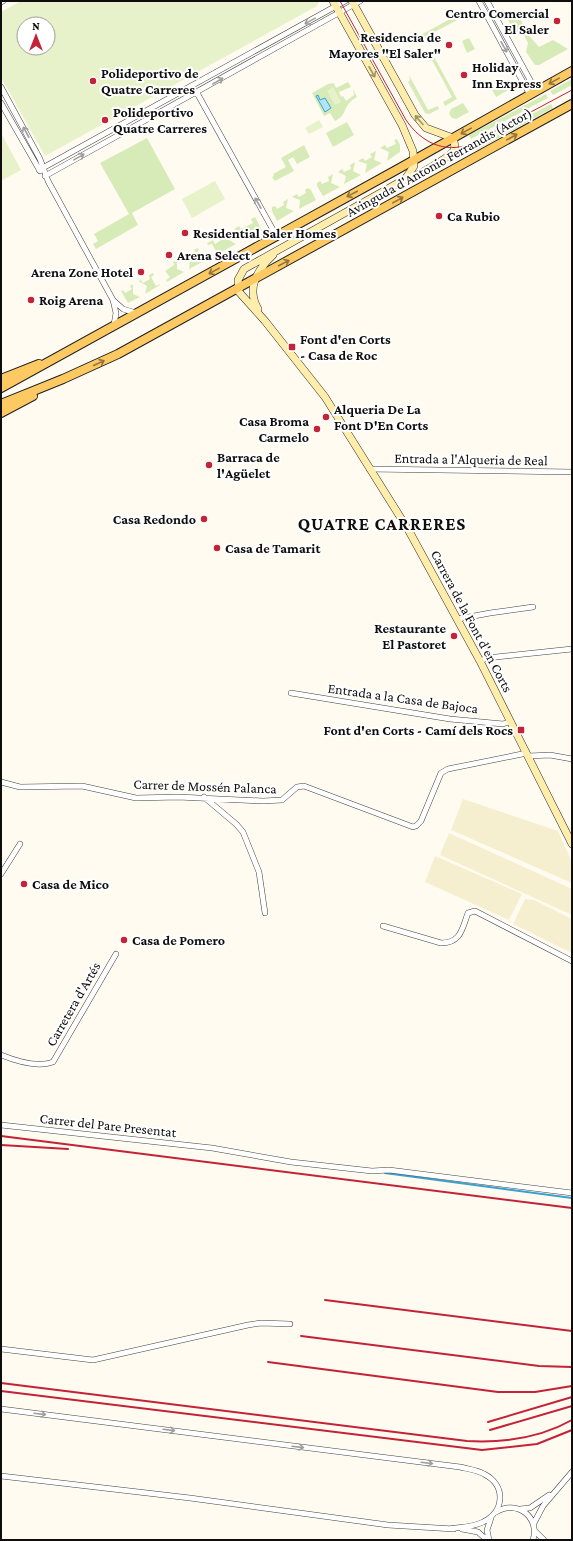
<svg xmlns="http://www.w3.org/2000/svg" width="573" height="1541" viewBox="0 0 573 1541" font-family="'Crimson Pro',serif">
<rect width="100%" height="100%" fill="#fffbf0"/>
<path fill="#f6efcf" d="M463,799L558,831L572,862V883L451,830Z
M449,833L572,889V915L440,855Z
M435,856L522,894L509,920L425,882Z
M525,899L534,900L572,919V953L513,924Z"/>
<path fill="#d7ebb8" d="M463,12L465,16L419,40L417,37Z
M517,12L527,33L539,47L553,40L568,49L539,65H535L526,52L528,43L522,32L516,34L507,18Z
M469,38L475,49L467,53L462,41Z
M432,53L457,99L445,106L443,102L452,97L432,60L429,61L427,56Z
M409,75L428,110L438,106L439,109L429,114L425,113L408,82L410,80Z
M572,79V85L553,95L550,91Z
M503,81L510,84V89L496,97L491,88Z
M348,82L351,87L339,92L341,97L343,96L346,101L354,95L353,89L357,97C341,106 349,114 335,121L330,113L324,116L312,93L328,84L334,83L336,88Z
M546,94L548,98L471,139L469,135Z
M463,103L469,112L456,119L452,118L449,114L451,109Z
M551,104L553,108L477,150L474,145Z
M347,122L354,135L333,147L326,133Z
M147,138L175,189L132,213L138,225L96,249L93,244L98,241L94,234L129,214L100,163Z
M397,139L400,145V152L387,161L389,152L380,148L385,145L387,148L396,144L394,140Z
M304,145L310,157L297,164L293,157L288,160L294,171L275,181L272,177L274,176L273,174L286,167L281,158Z
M376,151L374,160L382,163L365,173L367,164L358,161L363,158L365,161L372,157L370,154Z
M355,162L353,171L361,175L344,184L346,176L338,172L342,169L344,172L351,169L350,165Z
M333,174L331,183L340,187L323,196L317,186V183L320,181L322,184L329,181L328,177Z
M308,188L311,190L316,200L299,209L300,200L292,197L297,194L299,197L306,193L305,190Z
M288,199L286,208L294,211L277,221L272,211V207L275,206L277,209L284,205L283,202Z
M255,217L262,230L242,240V233L234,229L239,226L241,229L253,223L251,219Z
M230,231L229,240L236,244L214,256L217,253L212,244L208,245L207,243L213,240L215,244L226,237L225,234Z
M198,248L199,250L197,252L201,260L205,259L206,260L189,269L190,262L182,257L186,255L188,258L196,254L194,250Z
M177,260V269L184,272L167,282L166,280L170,277L165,271L174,265L173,262Z
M153,273L154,275L151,277L156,286L160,284V285L145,294L147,286L138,281L141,280L143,283L150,279L149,275Z
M133,284V294L140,297L128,303L121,291L123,290L125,293L132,289L130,286Z"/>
<path fill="#e7f2ca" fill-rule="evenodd" d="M21,1H319L317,6L45,156L1,77V12ZM24,24H48V48H24Z
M333,87L341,102L335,105L327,91Z
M319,120L323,127L309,134L305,128Z
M1,133L21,170L1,181Z
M215,181L225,199L192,218L182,199Z"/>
<path fill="#b3e4f8" stroke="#37a1d1" d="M318,95L320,100L325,98L331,108L325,112L316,96Z"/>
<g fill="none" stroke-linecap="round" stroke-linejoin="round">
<path stroke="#37a1d1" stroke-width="2" d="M385,1173L572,1198"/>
<g stroke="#414141" stroke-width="6">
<path id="street" d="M479,1L530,95
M487,1L536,91
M1,2L3,1
M1,87L40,159L48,181L113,300L116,313L114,325
M197,93L277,237
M1,103L40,171
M39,170L345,1
M45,176L360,1
M114,301L123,309L136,313
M369,469L572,472
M458,619L490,613L533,607
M480,661L487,658L572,649
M291,693L450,719L503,724L511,721
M529,756L550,755L572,759
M1,782L20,787L82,786L136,798L178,797L263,801L282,800L297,787L304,786L413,827L416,826L421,821L441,773L448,769L527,753
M204,797L236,824L243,832L259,872L265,913
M1,874L20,844
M383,926L441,943C461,943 462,929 468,913L475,911L572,961
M1,1055C16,1061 38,1068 53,1062L116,954
M1,1125L212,1148L291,1162L372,1171L389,1170L572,1193
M1,1349L93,1360L248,1325L261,1323L290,1324
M1,1409L460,1467C468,1469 477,1470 484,1474C506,1485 505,1511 483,1522C474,1527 461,1527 450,1529
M1,1476L190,1498L388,1525L454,1529
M520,1509L530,1508L549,1495
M496,1512C517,1499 540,1517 533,1540
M534,1523L543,1506L572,1472
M462,1529L478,1532L487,1540
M535,1531L544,1540
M489,1540L487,1530L491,1518"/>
</g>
<g stroke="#303030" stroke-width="8">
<path id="secondary" d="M333,1L402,125L413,151L414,166L410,172L405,179L384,191L244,269L238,280L239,292L265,321L325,397L409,531L480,661L572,844
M352,1L415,115L426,128L453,138C454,142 456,146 454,150C450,158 414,177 404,182
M258,309C246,288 257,270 273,255"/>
</g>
<g stroke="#1f1f1f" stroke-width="10">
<path id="primary" d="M1,379L39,364
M1,388L398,169L572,71
M1,404L63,379L118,354L572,104
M1,413L33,396"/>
</g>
<use href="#street" stroke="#fff" stroke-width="5"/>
<use href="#secondary" stroke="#ffeeab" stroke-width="7"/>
<use href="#primary" stroke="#fcc963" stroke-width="8"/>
<path stroke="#c32237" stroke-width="1" d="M340,1L406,120C421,142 444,154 471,144L572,90"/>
<path stroke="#c32237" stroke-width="2" d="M1,1136L572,1208
M1,1145L68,1149
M325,1300L572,1331
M301,1336L539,1366L572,1367
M268,1362L498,1392H535L572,1386
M1,1383L467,1441C503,1443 540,1438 572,1420
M1,1391L482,1450L537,1444L572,1430
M488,1422L572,1397
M490,1430L572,1406"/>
</g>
<defs><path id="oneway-shaft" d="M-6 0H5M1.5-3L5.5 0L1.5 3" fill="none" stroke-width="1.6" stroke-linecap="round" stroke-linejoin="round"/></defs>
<g stroke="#9f9f9f">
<use href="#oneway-shaft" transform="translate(310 21) rotate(151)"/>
<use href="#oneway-shaft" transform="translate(504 47) rotate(61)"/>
<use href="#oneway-shaft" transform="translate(218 81) rotate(-30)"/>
<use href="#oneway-shaft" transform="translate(26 132) rotate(-119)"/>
<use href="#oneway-shaft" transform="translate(79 157) rotate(-29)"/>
<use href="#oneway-shaft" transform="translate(258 203) rotate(-119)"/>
<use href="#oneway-shaft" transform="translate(40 1414) rotate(7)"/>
<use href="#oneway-shaft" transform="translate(169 1430) rotate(7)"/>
<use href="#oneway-shaft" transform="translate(298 1447) rotate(7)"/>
<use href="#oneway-shaft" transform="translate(427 1463) rotate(7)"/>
</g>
<g stroke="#9f946c">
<use href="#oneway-shaft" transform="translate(372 72) rotate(61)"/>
<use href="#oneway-shaft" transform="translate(419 120) rotate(-131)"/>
</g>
<g stroke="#91753d">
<use href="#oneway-shaft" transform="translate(554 81) rotate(151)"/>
<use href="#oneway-shaft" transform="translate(466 131) rotate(151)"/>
<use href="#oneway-shaft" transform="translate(512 137) rotate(-29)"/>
<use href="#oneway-shaft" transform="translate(352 194) rotate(152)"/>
<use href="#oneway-shaft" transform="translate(398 200) rotate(-29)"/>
<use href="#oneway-shaft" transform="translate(284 263) rotate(-28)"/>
<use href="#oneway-shaft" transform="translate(214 271) rotate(151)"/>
<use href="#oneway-shaft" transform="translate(99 363) rotate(-25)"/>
</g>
<g fill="#c32237" stroke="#fff" stroke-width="1.5">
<circle cx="557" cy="21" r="4"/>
<circle cx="449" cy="45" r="4"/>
<circle cx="464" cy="75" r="4"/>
<circle cx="93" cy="81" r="4"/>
<circle cx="105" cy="120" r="4"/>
<circle cx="439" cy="216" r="4"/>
<circle cx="185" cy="233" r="4"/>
<circle cx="169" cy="255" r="4"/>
<circle cx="141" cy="272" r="4"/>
<circle cx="31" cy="300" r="4"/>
<rect x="288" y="343" width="8" height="8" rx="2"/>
<circle cx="326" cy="417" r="4"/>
<circle cx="317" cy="429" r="4"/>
<circle cx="209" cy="465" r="4"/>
<circle cx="204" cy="519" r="4"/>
<circle cx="217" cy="548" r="4"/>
<circle cx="454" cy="636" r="4"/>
<rect x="517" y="726" width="8" height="8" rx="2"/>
<circle cx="24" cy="884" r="4"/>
<circle cx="124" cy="940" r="4"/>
</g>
<g text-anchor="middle" stroke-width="4" stroke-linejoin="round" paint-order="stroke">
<g font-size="14" font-weight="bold" fill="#0e0e0e" stroke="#fff" text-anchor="start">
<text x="549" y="18" text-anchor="end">Centro Comercial<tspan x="549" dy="16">El Saler</tspan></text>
<text x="441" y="42" text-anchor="end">Residencia de<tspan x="441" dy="16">Mayores "El Saler"</tspan></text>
<text x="472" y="72">Holiday<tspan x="472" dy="16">Inn Express</tspan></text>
<text x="101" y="78">Polideportivo de<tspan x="101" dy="16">Quatre Carreres</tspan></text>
<text x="113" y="117">Polideportivo<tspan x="113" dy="16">Quatre Carreres</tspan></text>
<text x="447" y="221">Ca Rubio</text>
<text x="193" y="238">Residential Saler Homes</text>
<text x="177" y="260">Arena Select</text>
<text x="133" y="277" text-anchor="end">Arena Zone Hotel</text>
<text x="39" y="305">Roig Arena</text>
<text x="300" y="344">Font d'en Corts<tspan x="300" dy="16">- Casa de Roc</tspan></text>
<text x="334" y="414">Alqueria De La<tspan x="334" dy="16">Font D'En Corts</tspan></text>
<text x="309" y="426" text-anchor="end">Casa Broma<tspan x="309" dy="16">Carmelo</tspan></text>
<text x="217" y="462">Barraca de<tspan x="217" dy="16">l'Agüelet</tspan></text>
<text x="196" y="524" text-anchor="end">Casa Redondo</text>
<text x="225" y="553">Casa de Tamarit</text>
<text x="446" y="633" text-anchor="end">Restaurante<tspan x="446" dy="16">El Pastoret</tspan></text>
<text x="513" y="735" text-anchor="end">Font d'en Corts - Camí dels Rocs</text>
<text x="32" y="889">Casa de Mico</text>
<text x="132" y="945">Casa de Pomero</text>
</g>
<g font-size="14" fill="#0e0e0e" stroke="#fff">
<text transform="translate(439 162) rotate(-29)" y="5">Avinguda d'Antonio Ferrandis (Actor)</text>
<text transform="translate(471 459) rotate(1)" y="5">Entrada a l'Alqueria de Real</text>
<text transform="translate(472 621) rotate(62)" y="5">Carrera de la Font d'en Corts</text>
<text transform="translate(403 698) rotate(8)" y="5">Entrada a la Casa de Bajoca</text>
<text transform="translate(205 786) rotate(2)" y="5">Carrer de Mossén Palanca</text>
<text transform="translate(73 1004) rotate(-60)" y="5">Carretera d'Artés</text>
<text transform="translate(108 1125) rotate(6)" y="5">Carrer del Pare Presentat</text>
</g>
<g font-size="18" font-weight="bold" letter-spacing="1" fill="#0e0e0e" stroke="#fff">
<text x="382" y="530">QUATRE CARRERES</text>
</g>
</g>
<rect width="573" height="1541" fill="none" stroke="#0e0e0e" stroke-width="4"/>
<g transform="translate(36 36)"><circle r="19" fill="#ffffff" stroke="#9f9f9f"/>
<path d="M0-3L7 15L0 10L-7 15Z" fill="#c32237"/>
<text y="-6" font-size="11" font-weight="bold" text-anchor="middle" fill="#0e0e0e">N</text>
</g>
</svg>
